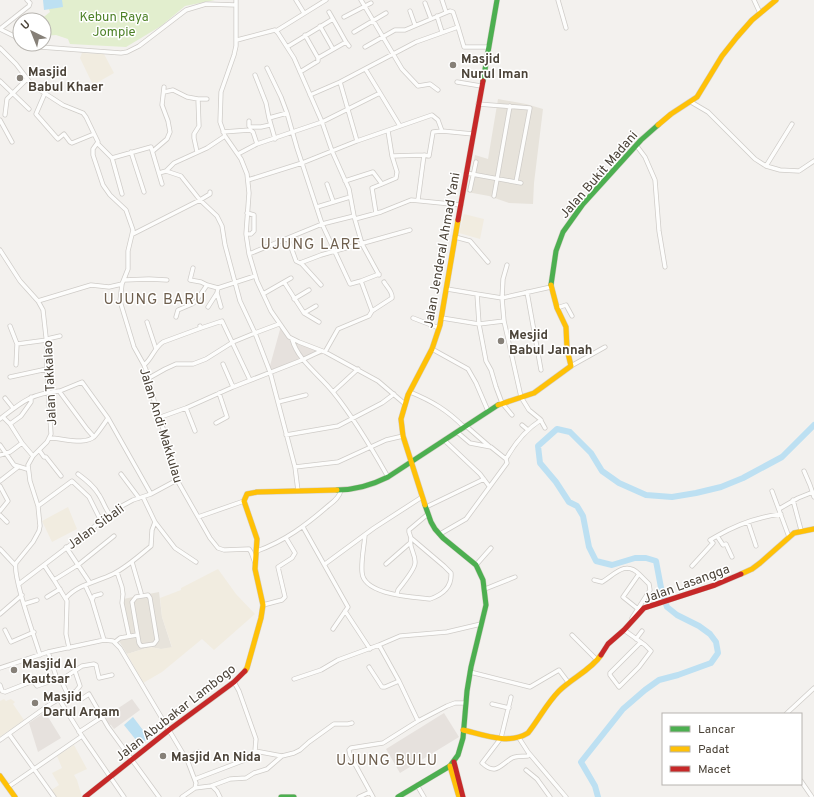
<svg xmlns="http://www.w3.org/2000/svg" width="814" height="797" viewBox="0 0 814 797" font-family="Overpass,sans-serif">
<rect width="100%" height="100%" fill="#f3f1ee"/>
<path fill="#e7e3db" d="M498,99L526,104L543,109L534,183L533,204L509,203L489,196L467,192L475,155L488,159Z
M159,592L162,617L172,648L161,649L150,647L127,654L119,641L130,637L123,599Z"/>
<path fill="#e6e1dd" d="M281,326L286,334L326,353L302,360L268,373Z
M132,699L140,710L114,729L111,725L108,724L105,717Z
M45,712L61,738L38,752L29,723Z
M444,713L459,737L400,773L386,749Z"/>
<path fill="#f1ece0" d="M82,53L104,54L114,73L93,85L80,58Z
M464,214L484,219L480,239L459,233Z
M68,507L77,529L52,542L42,521Z
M218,569L236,594L255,614L214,650L202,639L162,672L143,683L127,654L150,647L161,649L172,647L162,617L160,598L181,590V588Z
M4,699L6,701L11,699L15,702L13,704L24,720L0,737V701Z
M74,745L87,769L74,775L77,780L82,797H55L50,791L59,785L52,773L62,768L57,756Z"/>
<path fill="#e2eece" d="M45,0H215L185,6L161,26L126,47L70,44L68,39L56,35L44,36V20H40L50,12Z"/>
<path fill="#bde0f2" d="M43,0H62L63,7L44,10Z
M133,717L149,738L140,745L124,725Z"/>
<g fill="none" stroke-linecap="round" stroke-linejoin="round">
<path stroke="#bde0f2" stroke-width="6" d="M598,797L595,786L581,762L623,709L645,690L659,680L678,675L711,663L718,653L716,642L710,634L699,626L677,615L667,607L662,593L656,561L646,558H635L612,565L596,561L589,547L583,516L577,506L569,502L556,482L540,463L538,446L557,429L570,432L591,453L602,471L619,483L646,495L672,497L696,493L721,487L743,478L782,457L814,425"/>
<g stroke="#cfccc8" stroke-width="5">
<path id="street" d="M236,0V46L234,55L221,92L220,122L225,136L241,159L247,174L249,193L246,234L249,254L257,281L271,311L289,337L299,342L325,352L378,381L405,404
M296,0L304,13
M361,0L402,69L418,86L430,84L438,90
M442,0L446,12
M558,0L566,28
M754,0L760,13
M425,3L431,19
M410,11L415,25
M329,12L333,19
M437,16L442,32
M344,17L371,3
M320,26L333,49
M0,29L29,6L30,3L27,0
M0,29L20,39
M276,31L326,0
M354,32L386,13
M305,35L318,58
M237,40L275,30L278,33L294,58L322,122L332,151L349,189L354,216
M30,44L40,47L121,53L127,52L139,46L186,10L206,4L236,5
M287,47L333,19L346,42
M365,47L395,30H405L450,11L453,12L458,27
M0,48L16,64L32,85L63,105L83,113L86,117L98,142L93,149V155L103,185L110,195L126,210L133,230L128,251V269L122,284L120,301L134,347L144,365L148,375L157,413L164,431L177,480L210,538L218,548L224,550L249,549L251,552L255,563
M267,68L281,97L287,113L297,148L322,224L350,284L361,281L372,311
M300,72L318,61V58L346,42L349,46
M255,75L266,103L269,118L287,113
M0,81L29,109
M340,82L416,42L458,27L464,47H488
M457,82L481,86
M164,92L173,90L187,97L198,99L199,126L194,134V138L197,152
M45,93L36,114L57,138L58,139L64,134L70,142L72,143L94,134
M380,93L400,126
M310,95L340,82L357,141
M198,99H207
M691,102L708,112L755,159L766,166L780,170L799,171L814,161
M478,104L530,108L516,182
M5,115L7,99L27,79
M269,118L275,139
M0,120L12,142
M249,121V126L250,127H261L270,125
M223,132L250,130L253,132L257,144
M98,144L112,158L122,194
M636,145L645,157L655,180L659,231L665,267
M153,151L167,139L170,132L168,121L162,105L164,87
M131,152L144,192
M238,154L257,144L322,122L380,93L366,70
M392,156L424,155
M112,158L151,147L162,184
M766,166L792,124
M166,171L174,163L207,148L225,136
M159,173L166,171L181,176L200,200L217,216L222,226L225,245L240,301L255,333L270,372L295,467L298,491
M466,173L521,183
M248,180L302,163L357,141L432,115L438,120L442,131
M345,181L373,172L382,184L396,178L397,172L392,156L388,131
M327,184L333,201
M470,190L476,162
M494,196L510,106
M418,200L424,155L429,156L433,132L442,131L473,134
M317,207L350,197
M376,213L372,188L382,184
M355,219L381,212L411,200L461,205
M133,234L200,200L210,194V192
M246,234H251L254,231V215L247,213
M455,237L470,241L488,262
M288,239L296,261L300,263L321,255L410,230
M0,250L20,281L38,301L43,310L47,346V369L51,434L47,442L33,456L28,465L30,481L38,506L40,526L39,531L33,542L16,563C12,576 35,638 40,655
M249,254L322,224L354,216L362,244L379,275
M301,263L321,285
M507,265L503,279L502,298L551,287
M193,268L190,280L201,282L207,285
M124,280L149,279L167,280
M361,281L379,274
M284,282L291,278
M447,289L477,294
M527,292L541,370
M217,293L221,307
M263,294L284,282L304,313L319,322
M294,299L309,290
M38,301L91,285L109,287L122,284
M208,307L217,293L218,288L255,276
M557,308L566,305L572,316
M304,313L316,306
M176,317L178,310L192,304L196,301L207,285L218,288
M413,318L439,328
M442,318L479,324L504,321L521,397L529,410L540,419L545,428
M504,321L502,298L477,294L479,324L486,361L491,370L496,387L502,403L512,415
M147,322L156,349
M10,326L17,344L16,365
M200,326L201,328L222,321L250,380
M47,339L60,336
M292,339C298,361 319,374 333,392C354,418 371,447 388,477
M17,344L47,340
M432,349L468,369L476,383L488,411
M325,352L338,329L369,316L372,311L392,298C393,292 387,287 384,282
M223,364L233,387
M144,365C152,359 154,348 163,342L201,328
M571,366L605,347
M10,377L47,369
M149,378L165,369L176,364H193L206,359L233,342L255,333L279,324
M60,391L82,382L108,418
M333,392L358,369
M410,392C432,401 447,410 464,427
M5,398L13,408
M278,402L306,395
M186,408L195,431
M3,417L10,424L21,416L31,402V397
M158,418L186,408L233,387L302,360L321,351
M0,419C22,402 30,394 59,391L87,429L94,437
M216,423L227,417L219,393
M10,424L22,443
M522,425L528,430
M466,426L489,446
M286,435L338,426L382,403L394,394
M49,438C63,438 85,446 95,436C100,430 104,424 108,418L151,494
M444,440L480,474L489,486
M0,445L14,465L27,469
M39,450L44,457H46L61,476
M0,455L10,452L22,443L33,456
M506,459C515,443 525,430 541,420
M295,467L338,462L386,440L403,436
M804,471L810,485L814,497
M78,474C86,480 94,486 99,495C103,501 105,508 110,515
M121,474L139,498
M0,481L18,467
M0,486L8,501L0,511
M772,491L789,537
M143,497L155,522L175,548L196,562
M793,500L801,530
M38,506L72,481L89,497L101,521
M426,507L484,479
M779,509L798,498L813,492
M0,515L7,522
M198,517L244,501
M748,522L756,546
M303,527L348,607L333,629
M440,534L466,519L507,463L506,459L491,447L470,443L457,432
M365,535C364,547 361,560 362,572C363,595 413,597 430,599C442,595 452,587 451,573L444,566L411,538
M66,547L90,583
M0,549L15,565
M257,551C285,541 306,525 328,506C333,502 340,497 341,490
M732,557L726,544L723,545L717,536C736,525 758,517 781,514
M132,562L141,593
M325,564L374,528L422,497
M386,564L410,543
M44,565L54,580L78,565L114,536
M476,565L491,548
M692,566L713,543L710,540L717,536
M117,572L122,587L123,594L122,603L129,636
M54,580L67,601L66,634L69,648
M594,580L602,582C614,575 625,560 639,574
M19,584L120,507L133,500L151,494L177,480
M85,585L92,600
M485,589L515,577
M101,594L94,596L92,600L104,640
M397,594L398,590C402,585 415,569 415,563C416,554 408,547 411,538L409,532V530L428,514
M148,595L150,598L157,640L154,644L141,646L139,643L132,602L136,597Z
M47,597L60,589
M66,598C78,584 97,582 113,574C127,567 139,556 151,546L152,530L155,522
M24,604L37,600
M263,605L282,600L285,597L278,567L292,558L295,553L286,538
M345,611L370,649
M0,614L22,595
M632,618L650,590L649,584L639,574L623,597L638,609
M5,630L11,642L34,632
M624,630L645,645L651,651L639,667L619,687L610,675V673L641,642
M572,635L597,660
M636,639L642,631
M115,642L120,638L137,635
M379,645L400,636L447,632L481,624
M48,652L57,679
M369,667L382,687H385L399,681
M0,668L48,652L104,640L113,641L120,648L188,762L196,783L195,788L182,797
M75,671L80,686L76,691L80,700L89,694L108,727L159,797
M470,672L530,687L559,670L568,682
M294,679L321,670L338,660L379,645L399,681L418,721
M61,680L68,695
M0,685L2,691L5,692L33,681L37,686L57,679L61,680L82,666L94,664L96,665L99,678L112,675
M511,697L501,738L482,763C496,776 500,765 512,758C516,756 523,756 528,756L529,754
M59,699L76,691
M492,704L509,708
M786,714L814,688
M79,732L102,717
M9,734L54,797
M519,738L528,752L566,797
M0,740L49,705L59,699L82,736L124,797
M255,751L282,756L294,753L300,750L309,742L334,724H348L352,723
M186,759L198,752
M526,770L537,779L550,797
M195,779L245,760L255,751L256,739L239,691L234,682
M801,781L812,797
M417,785L424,797
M212,786L217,791L220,797
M8,787L82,736
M195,788L211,786L230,779L246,778L254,773L267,769L282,756
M359,797L370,792
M373,797L350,755L349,750L351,748L383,743L418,721L447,706L455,703H466"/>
</g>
<g stroke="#d3cec5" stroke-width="6">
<path id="fast" d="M483,81L497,0
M551,285L556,251L563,232L583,204L641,140L658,125
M337,490C355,490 372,485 388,477L498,405
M281,797H294
M398,797L450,766L458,755L463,738L467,691L471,667L486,605L483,580L476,565L443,538L435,529L431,522L425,505"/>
</g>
<g stroke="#d3cec5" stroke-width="6">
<path id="slow" d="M658,125L671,114L697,97L722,56L737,37L752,20L776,0
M498,405L534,393L571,366L567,349L566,327L557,308L551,285
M425,505L403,436L401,419L408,395L432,349L440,325L458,220
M741,574L752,569L760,563L794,533L814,529
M245,671L247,668L261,618L263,605L255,569L257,539L244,501L247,494L257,492L337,490
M463,730C484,735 509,745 528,733C539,719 547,703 559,691C572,678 591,670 601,655
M450,766L459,797
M0,776L15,797"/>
</g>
<g stroke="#d3cec5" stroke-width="6">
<path id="jam" d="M458,220L483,81
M601,655L608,644L624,630L644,608L715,585L741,574
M454,762L463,797
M85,797L169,730L234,682L245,671"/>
</g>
<use href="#street" stroke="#fdfdfc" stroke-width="3.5"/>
<use href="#fast" stroke="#4caf50" stroke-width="5"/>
<use href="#slow" stroke="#ffc107" stroke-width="5"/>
<use href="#jam" stroke="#c62828" stroke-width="5"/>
</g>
<g fill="#868078" stroke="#fff" stroke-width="1.5">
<circle cx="453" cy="65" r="4"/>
<circle cx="20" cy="78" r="4"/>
<circle cx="501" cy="341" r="4"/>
<circle cx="14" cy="670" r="4"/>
<circle cx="35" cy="703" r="4"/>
<circle cx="163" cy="756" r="4"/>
</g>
<g text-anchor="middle" stroke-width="3" stroke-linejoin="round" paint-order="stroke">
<g font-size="13" fill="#4d8127" stroke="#fff">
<text x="114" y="21">Kebun Raya<tspan x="114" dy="15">Jompie</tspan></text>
</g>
<g font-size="13" font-weight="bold" fill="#4b4338" stroke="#fff" text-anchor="start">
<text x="461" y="63">Masjid<tspan x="461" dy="15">Nurul Iman</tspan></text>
<text x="28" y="76">Masjid<tspan x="28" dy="15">Babul Khaer</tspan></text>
<text x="509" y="339">Mesjid<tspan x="509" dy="15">Babul Jannah</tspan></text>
<text x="22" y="668">Masjid Al<tspan x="22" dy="15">Kautsar</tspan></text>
<text x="43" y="701">Masjid<tspan x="43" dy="15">Darul Arqam</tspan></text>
<text x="171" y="761">Masjid An Nida</text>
</g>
<g font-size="13" fill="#4b4338" stroke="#fff">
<text transform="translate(598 174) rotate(-49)" y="5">Jalan Bukit Madani</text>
<text transform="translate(441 250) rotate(-80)" y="5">Jalan Jenderal Ahmad Yani</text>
<text transform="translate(49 383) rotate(-93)" y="5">Jalan Takkalao</text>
<text transform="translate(162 425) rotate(73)" y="5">Jalan Andi Makkulau</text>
<text transform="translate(95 526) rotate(-36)" y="5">Jalan Sibali</text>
<text transform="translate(686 583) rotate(-20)" y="5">Jalan Lasangga</text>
<text transform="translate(175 712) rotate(-38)" y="5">Jalan Abubakar Lambogo</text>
</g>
<g font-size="15" letter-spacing="1" fill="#6f604f" stroke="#fff">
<text x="311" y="249">UJUNG LARE</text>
<text x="155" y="304">UJUNG BARU</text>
<text x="387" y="765">UJUNG BULU</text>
</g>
</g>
<rect x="662" y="713" width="140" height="72" fill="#ffffff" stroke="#b7b4af"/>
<rect x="670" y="726" width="20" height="6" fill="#4caf50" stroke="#b7b4af"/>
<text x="698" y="733" font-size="12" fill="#4b4338">Lancar</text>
<rect x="670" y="746" width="20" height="6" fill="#ffc107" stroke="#b7b4af"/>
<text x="698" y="753" font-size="12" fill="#4b4338">Padat</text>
<rect x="670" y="766" width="20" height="6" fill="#c62828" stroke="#b7b4af"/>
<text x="698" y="773" font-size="12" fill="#4b4338">Macet</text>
<g transform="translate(32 32) rotate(317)"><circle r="19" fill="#ffffff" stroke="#b7b4af"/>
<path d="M0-3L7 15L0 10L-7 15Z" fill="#868078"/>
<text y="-6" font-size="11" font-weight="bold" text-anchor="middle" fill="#4b4338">U</text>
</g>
</svg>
